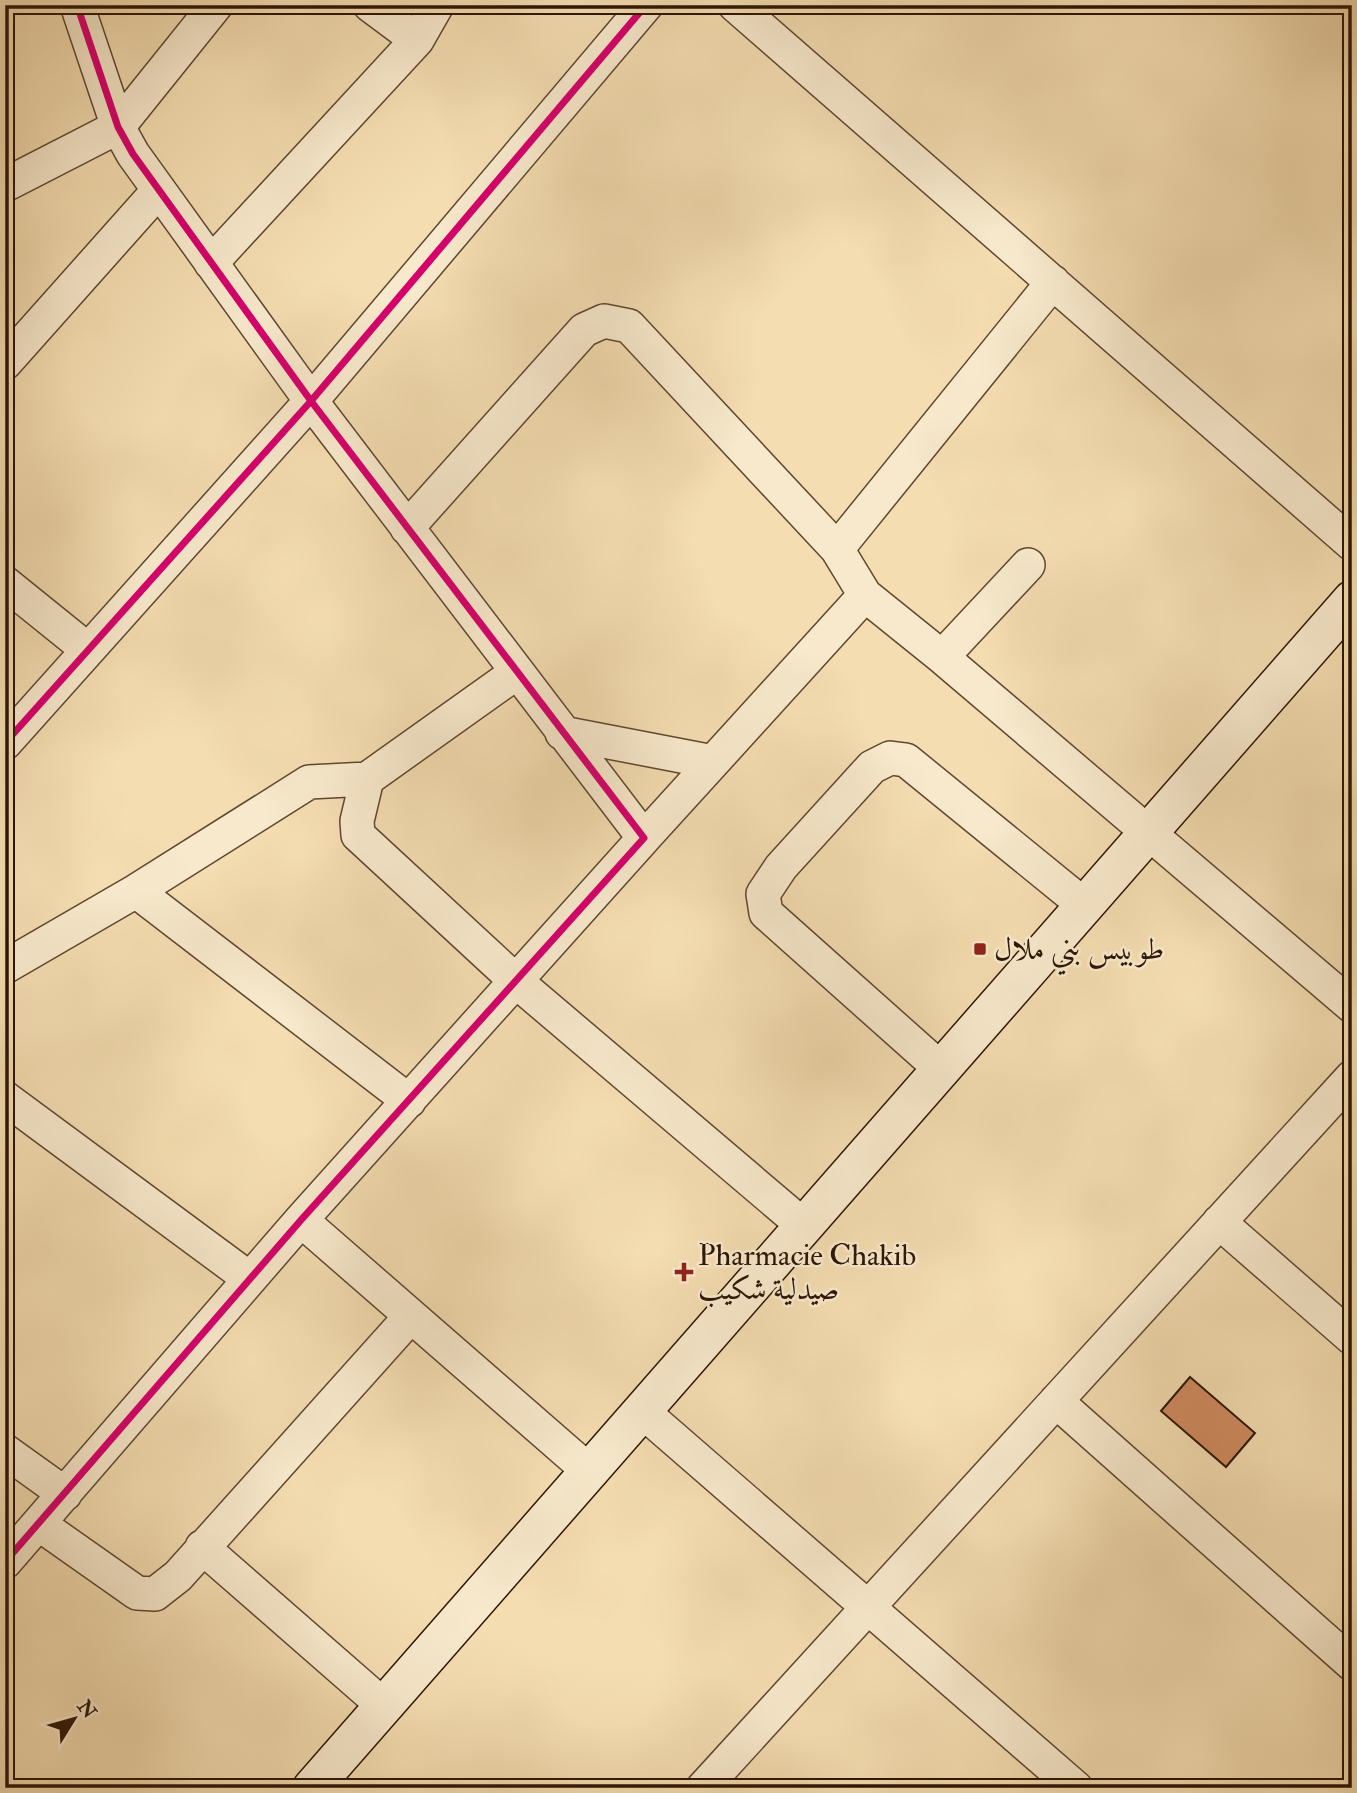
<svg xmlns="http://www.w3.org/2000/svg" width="1357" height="1793" viewBox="0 0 1357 1793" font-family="'IM FELL Double Pica',Amiri,serif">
<rect width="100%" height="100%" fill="#f4ddb1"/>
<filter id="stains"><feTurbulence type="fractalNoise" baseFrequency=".00286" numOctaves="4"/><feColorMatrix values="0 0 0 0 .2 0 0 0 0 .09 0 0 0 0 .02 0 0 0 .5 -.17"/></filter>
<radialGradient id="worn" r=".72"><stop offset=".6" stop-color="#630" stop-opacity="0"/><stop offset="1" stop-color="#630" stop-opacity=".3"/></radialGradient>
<path fill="#cf8b5f" stroke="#2d1506" stroke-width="2" d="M1190,1377L1255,1433L1226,1467L1161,1411Z"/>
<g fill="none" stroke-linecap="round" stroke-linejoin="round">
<g stroke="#5f4731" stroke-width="36">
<path id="minor" d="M370,5L417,40
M735,5L1352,544
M5,185L118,127L216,5
M211,263L417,40L437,5
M5,363L159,190
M407,528L584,330L604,321L629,326L837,549
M5,583L88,650
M865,595L837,549L1053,282
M942,657L1028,565
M562,733L713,762
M5,743L311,401L646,5
M367,779L357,821L358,835L517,982L804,1226
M644,838L865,595L942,657L1352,1006
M136,891L409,1101
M5,967L136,891L309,782L367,779L516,673
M941,1069L766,913L763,894L781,867L872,767L890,758L906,760L1084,905
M5,1098L250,1279
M301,1220L589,1471
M1219,1222L1352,1338
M1056,1401L1352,1664
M642,1411L1076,1788
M5,1451L65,1494
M39,1524L137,1593L155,1594L178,1576L411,1316
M202,1547L384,1706
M5,1562L301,1220L644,838L311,401L133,154L118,127L77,5
M703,1788L1352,1077"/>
</g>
<g stroke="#2d1506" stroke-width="41">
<path id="secondary" d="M312,1788L1352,600"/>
</g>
<use href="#minor" stroke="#f8e9cc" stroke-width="33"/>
<use href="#secondary" stroke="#f8e9cc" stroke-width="38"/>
<g stroke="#f8e9cc" stroke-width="11">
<path id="cycleway" d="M5,743L311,401L646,5
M5,1562L301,1220L644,838L311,401L133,154L118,127L77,5"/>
</g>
<use href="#cycleway" stroke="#d6006c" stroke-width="7"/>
</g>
<g fill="#8f2418" stroke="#f8e9cc" stroke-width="2.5">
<rect x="973" y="942" width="14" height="14" rx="3.5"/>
<path d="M680.5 1261.5h7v7h7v7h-7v7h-7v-7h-7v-7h7z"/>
</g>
<g text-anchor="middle" stroke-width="5" stroke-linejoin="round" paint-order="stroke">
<g font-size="30" fill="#2d1506" stroke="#f8e9cc" text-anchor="start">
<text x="994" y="959">طوبيس بني ملال</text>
<text x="698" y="1265">Pharmacie Chakib<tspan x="698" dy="34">صيدلية شكيب</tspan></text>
</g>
</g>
<rect width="1357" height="1793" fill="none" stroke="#f4ddb1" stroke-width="28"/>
<rect x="7" y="7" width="1343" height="1779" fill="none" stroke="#2d1506" stroke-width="3.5"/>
<rect x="14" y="14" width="1329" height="1765" fill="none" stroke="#2d1506" stroke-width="2"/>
<g transform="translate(74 1719) rotate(53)" stroke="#f8e9cc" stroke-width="5" paint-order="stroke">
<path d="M0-5L12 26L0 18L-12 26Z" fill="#2d1506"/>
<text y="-10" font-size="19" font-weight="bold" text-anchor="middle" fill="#2d1506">N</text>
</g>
<rect width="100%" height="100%" filter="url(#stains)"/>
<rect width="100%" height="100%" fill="url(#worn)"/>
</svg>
